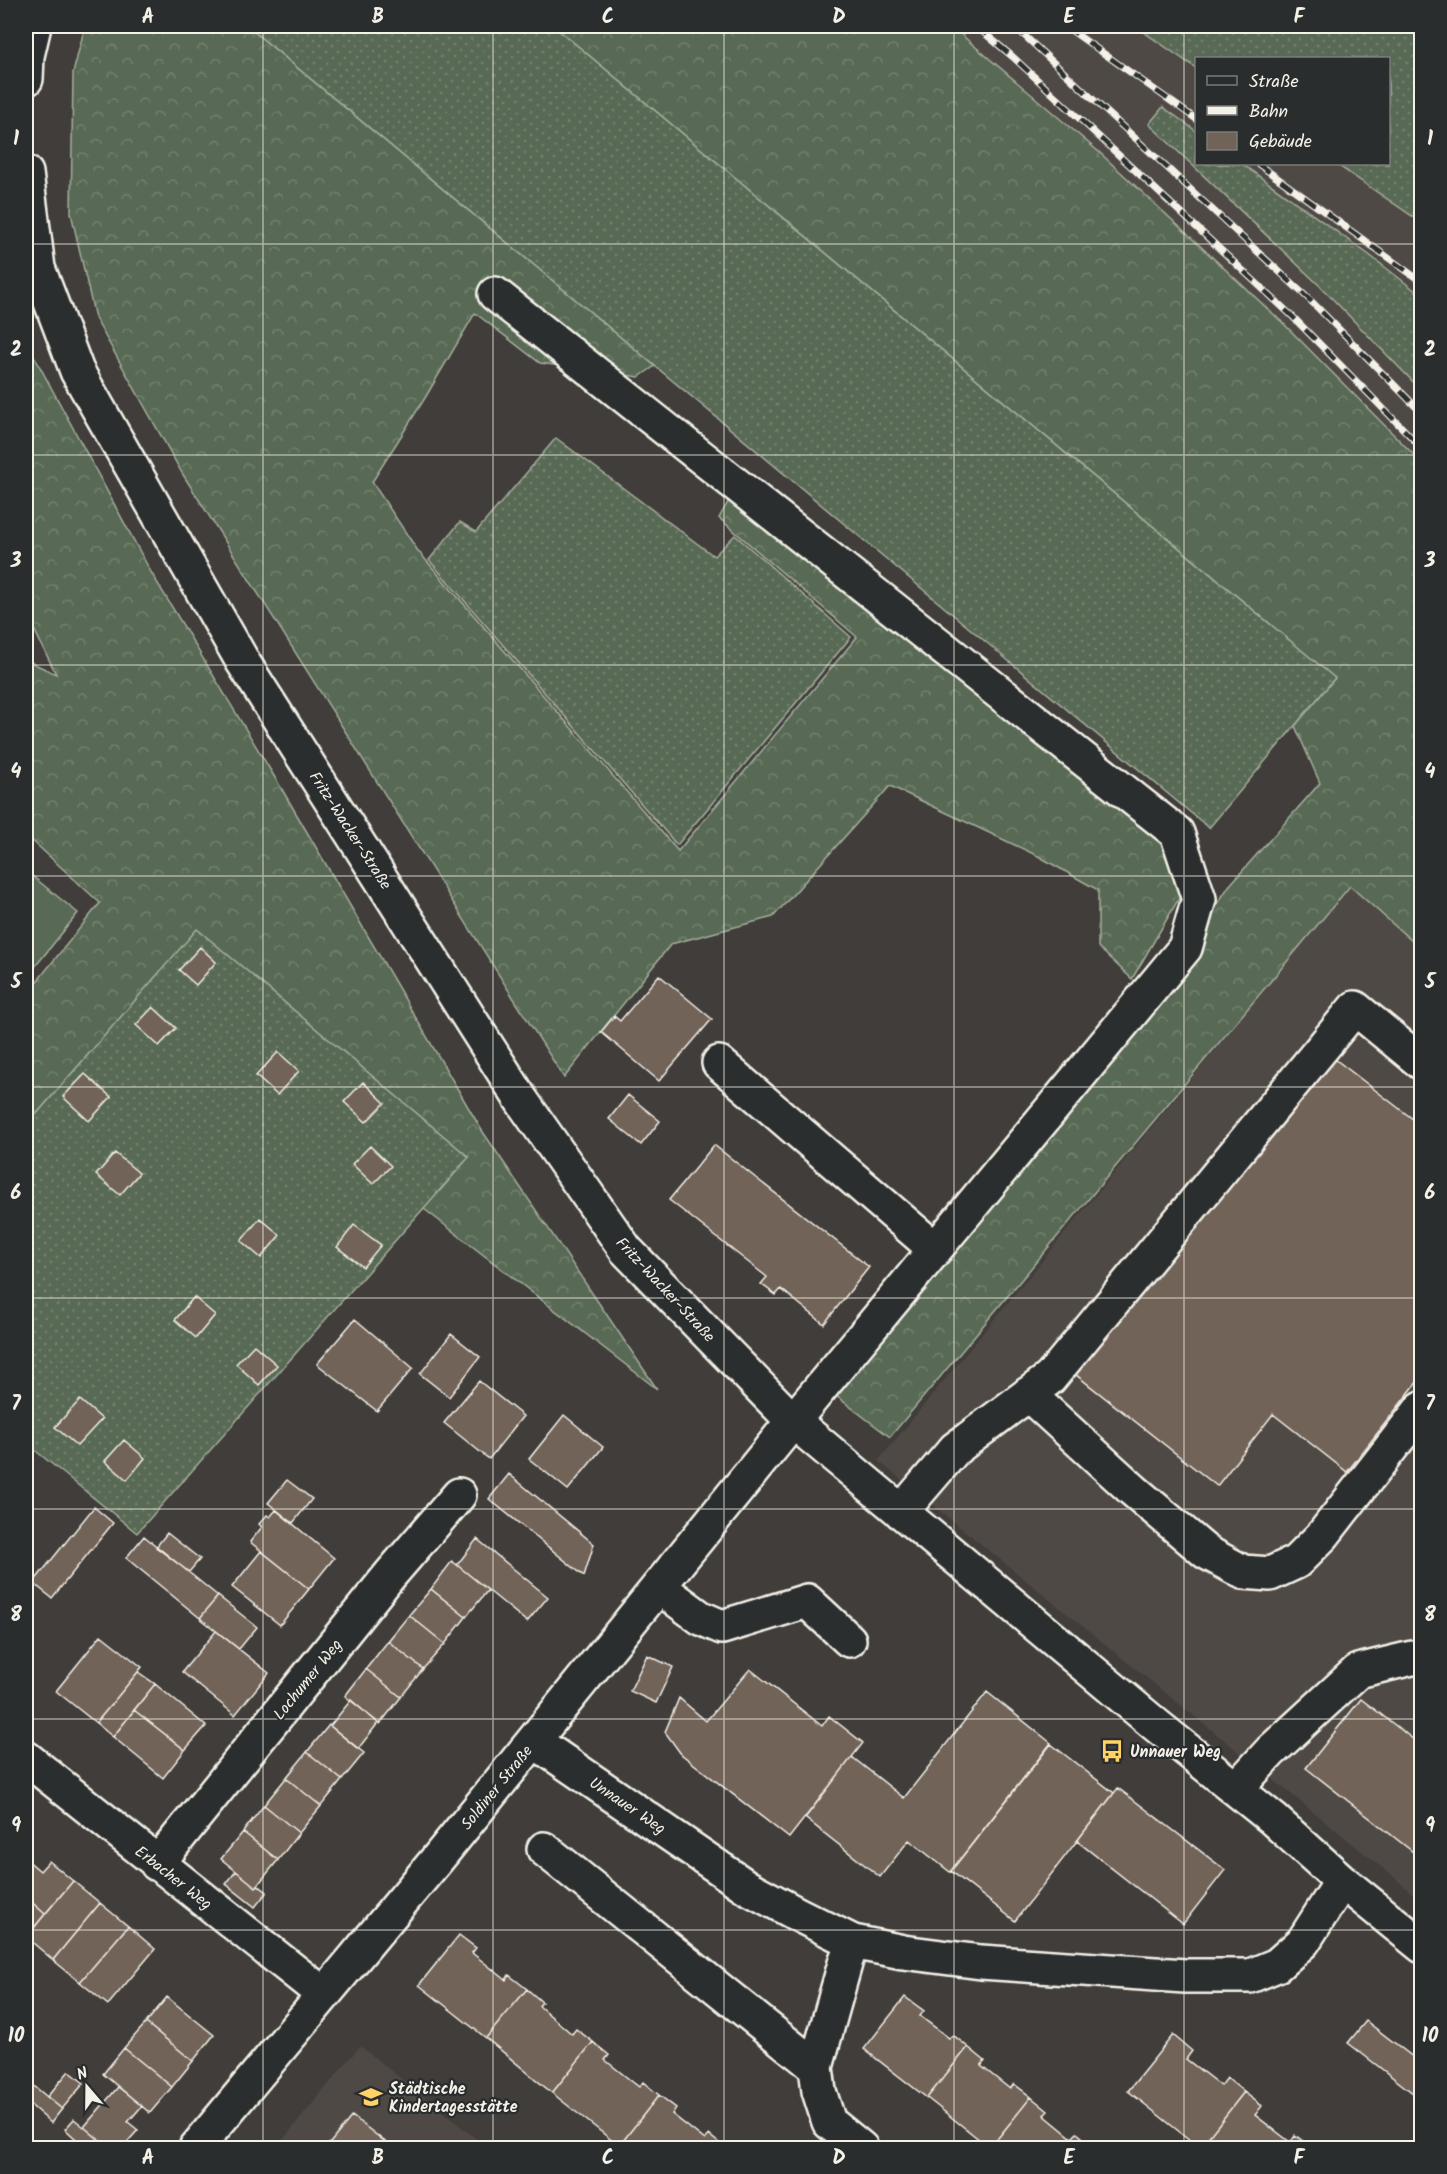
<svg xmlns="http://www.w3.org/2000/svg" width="1447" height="2174" viewBox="0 0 1447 2174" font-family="Kalam,sans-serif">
<defs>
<pattern id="grass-dots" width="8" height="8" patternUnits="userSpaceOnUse" patternTransform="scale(1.5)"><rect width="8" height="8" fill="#596b54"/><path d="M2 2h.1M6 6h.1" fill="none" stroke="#71816d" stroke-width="1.8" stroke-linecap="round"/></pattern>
<pattern id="forest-crowns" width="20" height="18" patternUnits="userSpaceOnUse" patternTransform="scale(1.5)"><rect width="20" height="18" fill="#596b54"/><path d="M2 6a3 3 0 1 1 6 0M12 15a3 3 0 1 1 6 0" fill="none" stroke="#71816d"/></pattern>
</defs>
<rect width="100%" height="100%" fill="#403d3b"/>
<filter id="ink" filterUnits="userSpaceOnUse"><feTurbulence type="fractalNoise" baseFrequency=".0167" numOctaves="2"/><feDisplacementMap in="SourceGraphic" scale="12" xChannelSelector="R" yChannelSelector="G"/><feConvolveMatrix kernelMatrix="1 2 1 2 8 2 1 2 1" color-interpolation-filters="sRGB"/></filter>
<g filter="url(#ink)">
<path fill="#4f4844" d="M951,26H1135L1196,68V164H1336L1421,222V462L1282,322L1099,152Z
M1350,885L1421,949V1902L1395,1878L878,1461Z
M360,2046L488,2148H276Z"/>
<path fill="url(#grass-dots)" stroke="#a6ae9e" stroke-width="1.5" d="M247,26H554L1335,678L1209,828Z
M1135,26H1421V222L1336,164H1388V58H1196V68Z
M1163,107L1196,131V164H1242L1368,254L1421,295V390L1319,285L1149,124Z
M556,438L714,556L735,535L851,637L677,845L429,560L460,522L476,532Z
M197,928L469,1157L137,1533L26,1443V1126Z"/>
<path fill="url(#forest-crowns)" stroke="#a6ae9e" stroke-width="1.5" d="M85,26H247L655,366L639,377L540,363L475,313L425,398L372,482L418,551L678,851L857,637L719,518L735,490L1165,840L1181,895L1132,979L1098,947V890L1038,856L890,786L773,917L671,944L564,1078L182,473L95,318L71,213L73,73Z
M554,26H951L1099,152L1282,322L1421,462V949L1350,886L890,1437L835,1395L1166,982L1229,886L1320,783L1295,726L1335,678Z
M26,341L152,574L280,786L481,1129L657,1389L424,1209L469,1157L197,929L26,1126V995L100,903L26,835V660L56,674L26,613Z"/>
<path fill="#596b54" stroke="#a6ae9e" stroke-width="1.5" d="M26,871L78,913L26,978Z"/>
<path fill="#726358" stroke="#f4f1e8" stroke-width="1.5" d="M200,947L216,962L196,985L179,970Z
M659,975L712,1019L659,1081L601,1032L614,1016L620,1021Z
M153,1007L176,1028L159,1046L136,1025Z
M278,1052L299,1071L277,1095L256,1076Z
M1327,1053L1422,1126V1376L1347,1472L1273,1414L1217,1486L1075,1374Z
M85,1074L111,1097L89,1121L63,1097Z
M363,1082L385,1103L366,1122L344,1102Z
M628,1095L660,1121L641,1145L609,1119Z
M714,1145L869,1267L824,1324L781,1289L776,1295L761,1284L767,1277L669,1200Z
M370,1146L391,1166L373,1184L352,1164Z
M115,1153L139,1173L120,1195L96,1175Z
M260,1218L280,1235L261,1258L241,1241Z
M354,1225L381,1245L363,1267L337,1247Z
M194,1297L215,1315L196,1338L175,1320Z
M355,1319L413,1368L377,1411L317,1364Z
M451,1334L480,1357L449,1397L420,1374Z
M254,1345L277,1365L259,1385L236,1364Z
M479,1381L523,1416L489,1459L444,1423Z
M80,1400L102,1419L77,1446L55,1427Z
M564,1415L603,1447L568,1490L529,1459Z
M124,1440L145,1458L127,1480L105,1461Z
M509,1474L594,1544L584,1576L489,1499Z
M287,1480L312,1499L293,1523L268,1503Z
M94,1507L113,1523L52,1598L33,1583Z
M276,1510L334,1558L309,1589L250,1542L262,1527L259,1524L267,1515L270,1517Z
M167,1533L200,1559L189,1572L156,1547Z
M144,1536L218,1596L200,1618L126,1558Z
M477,1539L548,1597L527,1622L457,1565Z
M261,1551L309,1589L280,1625L232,1587Z
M452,1561L488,1590L466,1617L431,1589Z
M431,1589L466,1617L445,1644L409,1615Z
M218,1596L257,1627L239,1649L200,1618Z
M409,1615L445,1644L423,1669L388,1641Z
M216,1631L269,1673L235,1715L182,1672Z
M101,1635L142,1667L96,1723L56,1691Z
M388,1641L423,1669L401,1697L366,1669Z
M647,1655L673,1667L656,1703L630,1691Z
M366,1669L401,1697L380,1724L345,1696Z
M750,1669L822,1726L829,1716L863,1743L789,1838L681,1754L665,1732L679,1698L706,1721Z
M138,1672L155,1684L113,1737L96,1723Z
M155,1684L206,1726L185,1750L134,1710Z
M987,1692L1051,1743L950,1872L909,1840L880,1877L805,1818L852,1757L904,1798Z
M1361,1699L1422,1746V1859L1306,1768Z
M351,1700L378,1723L358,1749L330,1726Z
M134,1710L185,1750L163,1778L113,1737Z
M329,1725L364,1753L342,1780L307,1752Z
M1051,1744L1114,1793L1015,1921L951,1871Z
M307,1752L342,1780L321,1806L286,1778Z
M286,1778L321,1806L299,1833L264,1805Z
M1118,1788L1225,1870L1183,1924L1077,1841Z
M264,1805L299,1833L278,1860L243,1832Z
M243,1832L278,1860L256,1887L221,1859Z
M26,1859L40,1871L49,1861L73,1881L45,1914L26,1897Z
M236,1871L256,1887L258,1885L267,1892L255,1907L226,1884Z
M73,1881L100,1903L53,1960L26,1937Z
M26,1897L45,1914L26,1938Z
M100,1903L128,1926L80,1982L53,1960Z
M128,1926L155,1949L108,2005L80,1982Z
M459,1935L476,1948L472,1953L506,1980L509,1975L527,1989L486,2038L419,1985Z
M527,1989L542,2002L539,2006L572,2034L576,2029L593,2042L552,2093L486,2038Z
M167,1997L214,2035L193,2061L146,2023Z
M905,1997L924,2011L920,2016L949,2038L953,2035L968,2047L927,2098L864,2049Z
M1366,2021L1422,2064V2100L1348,2043Z
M146,2023L193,2061L172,2087L124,2048Z
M1173,2035L1192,2051L1186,2059L1221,2086L1227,2078L1244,2092L1200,2148L1128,2091Z
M593,2042L609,2055L605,2060L639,2087L643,2082L659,2095L619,2146L552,2093Z
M968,2047L985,2061L981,2066L1010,2089L1014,2084L1031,2097L990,2148L927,2098Z
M124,2048L172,2087L150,2113L103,2074Z
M69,2071L84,2083L62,2109L47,2097Z
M29,2082L62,2109L51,2123L26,2101V2087Z
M118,2087L142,2106L128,2122L138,2130L122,2148H109L84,2127Z
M1244,2092L1262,2106L1255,2115L1290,2142L1295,2135L1312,2148H1200Z
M659,2095L676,2108L672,2114L705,2140L709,2135L725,2148H622L619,2146Z
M1031,2097L1048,2111L1044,2115L1072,2138L1077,2133L1094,2147L1093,2148H990Z
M352,2116L393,2148H326Z
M74,2119L84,2127L109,2148H68L76,2139L65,2129Z"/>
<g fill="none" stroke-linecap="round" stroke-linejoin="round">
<g stroke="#f4f1e8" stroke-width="38">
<path id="minor" d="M26,79L27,56L34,26
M26,173L38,268L77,371L243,662L522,1101L626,1250L793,1421L1156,1725L1273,1819L1342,1881L1422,1946
M719,1063L935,1249
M1028,1394L1133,1490L1206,1552L1243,1572L1270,1574L1296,1562L1323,1535L1422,1408
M901,1512L955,1449L1050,1378L1355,1008L1422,1063
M659,1587L701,1618L722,1627L807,1601L849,1640
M534,1741L747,1887L797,1914L853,1942L903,1952L981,1962L1185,1976H1250L1277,1965L1303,1942L1342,1881
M26,1758L323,1994
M1236,1789L1271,1751L1358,1671L1412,1658H1422
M544,1849L816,2067
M157,1864L390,1575L459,1495
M853,1942L846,1960L816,2067L819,2091L829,2122L861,2148
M196,2148L439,1857L793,1421L1185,948L1199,899L1177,833L495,294"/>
</g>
<use href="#minor" stroke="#2a2d2e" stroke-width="33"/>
<g stroke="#f4f1e8" stroke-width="7">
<path id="rail" d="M976,26L1013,57L1292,316L1422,448
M1014,26L1311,301L1422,413
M1065,26L1196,119
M1258,164L1422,282"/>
</g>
<use href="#rail" stroke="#2a2d2e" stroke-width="4.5" stroke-dasharray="14" stroke-linecap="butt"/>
</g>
</g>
<path fill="none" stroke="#f4f1e8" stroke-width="1.5" stroke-opacity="0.55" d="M263,26V2148M493,26V2148M724,26V2148M954,26V2148M1184,26V2148M26,244H1422M26,455H1422M26,665H1422M26,876H1422M26,1087H1422M26,1298H1422M26,1509H1422M26,1719H1422M26,1930H1422"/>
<defs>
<g id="bus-bare" transform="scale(1.8)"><path d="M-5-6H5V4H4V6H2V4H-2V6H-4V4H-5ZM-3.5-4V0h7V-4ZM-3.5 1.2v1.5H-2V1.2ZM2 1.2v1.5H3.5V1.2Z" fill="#ffd166" stroke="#2a2d2e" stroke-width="2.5" paint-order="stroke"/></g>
<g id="school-bare" transform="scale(1.8)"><path d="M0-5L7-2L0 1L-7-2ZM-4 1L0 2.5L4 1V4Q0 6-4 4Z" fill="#ffd166" stroke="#2a2d2e" stroke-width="2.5" paint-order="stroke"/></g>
</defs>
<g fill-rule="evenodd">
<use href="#bus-bare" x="1112" y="1751"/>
<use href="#school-bare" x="371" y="2097"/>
</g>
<g text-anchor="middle" stroke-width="4.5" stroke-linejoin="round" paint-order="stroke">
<g font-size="16" fill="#f4f1e8" stroke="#2a2d2e">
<text transform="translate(351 830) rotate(57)" y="6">Fritz-Wacker-Straße</text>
<text transform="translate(666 1289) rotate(47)" y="6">Fritz-Wacker-Straße</text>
<text transform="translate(307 1679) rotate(-51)" y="6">Lochumer Weg</text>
<text transform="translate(496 1787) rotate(-51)" y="6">Soldiner Straße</text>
<text transform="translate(628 1805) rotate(34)" y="6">Unnauer Weg</text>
<text transform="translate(174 1877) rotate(38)" y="6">Erbacher Weg</text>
</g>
<g font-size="16" font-weight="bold" fill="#f4f1e8" stroke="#2a2d2e" text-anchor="start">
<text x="1130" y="1757">Unnauer Weg</text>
<text x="389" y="2094">Städtische<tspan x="389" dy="18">Kindertagesstätte</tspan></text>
</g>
</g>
<rect width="1447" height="2174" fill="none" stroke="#2a2d2e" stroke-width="66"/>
<rect x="1195" y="57" width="195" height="108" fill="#2a2d2e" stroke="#7b7b78" stroke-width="1.5"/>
<rect x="1207" y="76" width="30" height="9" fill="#2a2d2e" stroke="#7b7b78" stroke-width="1.5"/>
<text x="1249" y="87" font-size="18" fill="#f4f1e8">Straße</text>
<rect x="1207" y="106" width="30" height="9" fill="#f4f1e8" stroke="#7b7b78" stroke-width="1.5"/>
<text x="1249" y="117" font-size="18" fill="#f4f1e8">Bahn</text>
<rect x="1207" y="132" width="30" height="18" fill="#726358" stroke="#7b7b78" stroke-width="1.5"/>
<text x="1249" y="147" font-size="18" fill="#f4f1e8">Gebäude</text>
<g transform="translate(87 2087) rotate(340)" stroke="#2a2d2e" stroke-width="4.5" paint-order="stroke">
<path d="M0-4.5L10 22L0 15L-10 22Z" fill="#f4f1e8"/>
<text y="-9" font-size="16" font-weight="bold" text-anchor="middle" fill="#f4f1e8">N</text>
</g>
<rect x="33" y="33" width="1381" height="2108" fill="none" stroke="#f4f1e8" stroke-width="2"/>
<g font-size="20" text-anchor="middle" font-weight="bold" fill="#f4f1e8">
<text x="148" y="23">A</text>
<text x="378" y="23">B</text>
<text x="608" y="23">C</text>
<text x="839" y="23">D</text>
<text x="1069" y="23">E</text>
<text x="1299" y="23">F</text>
<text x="16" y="145">1</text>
<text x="1430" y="145">1</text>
<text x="16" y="356">2</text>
<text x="1430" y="356">2</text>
<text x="16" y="567">3</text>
<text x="1430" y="567">3</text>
<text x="16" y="778">4</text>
<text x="1430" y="778">4</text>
<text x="16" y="988">5</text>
<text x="1430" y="988">5</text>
<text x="16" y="1199">6</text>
<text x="1430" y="1199">6</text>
<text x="16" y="1410">7</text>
<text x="1430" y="1410">7</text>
<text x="16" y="1621">8</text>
<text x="1430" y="1621">8</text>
<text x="16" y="1832">9</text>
<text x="1430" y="1832">9</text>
<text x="16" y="2042">10</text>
<text x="1430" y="2042">10</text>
<text x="148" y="2164">A</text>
<text x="378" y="2164">B</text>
<text x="608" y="2164">C</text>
<text x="839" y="2164">D</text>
<text x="1069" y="2164">E</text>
<text x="1299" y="2164">F</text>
</g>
</svg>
